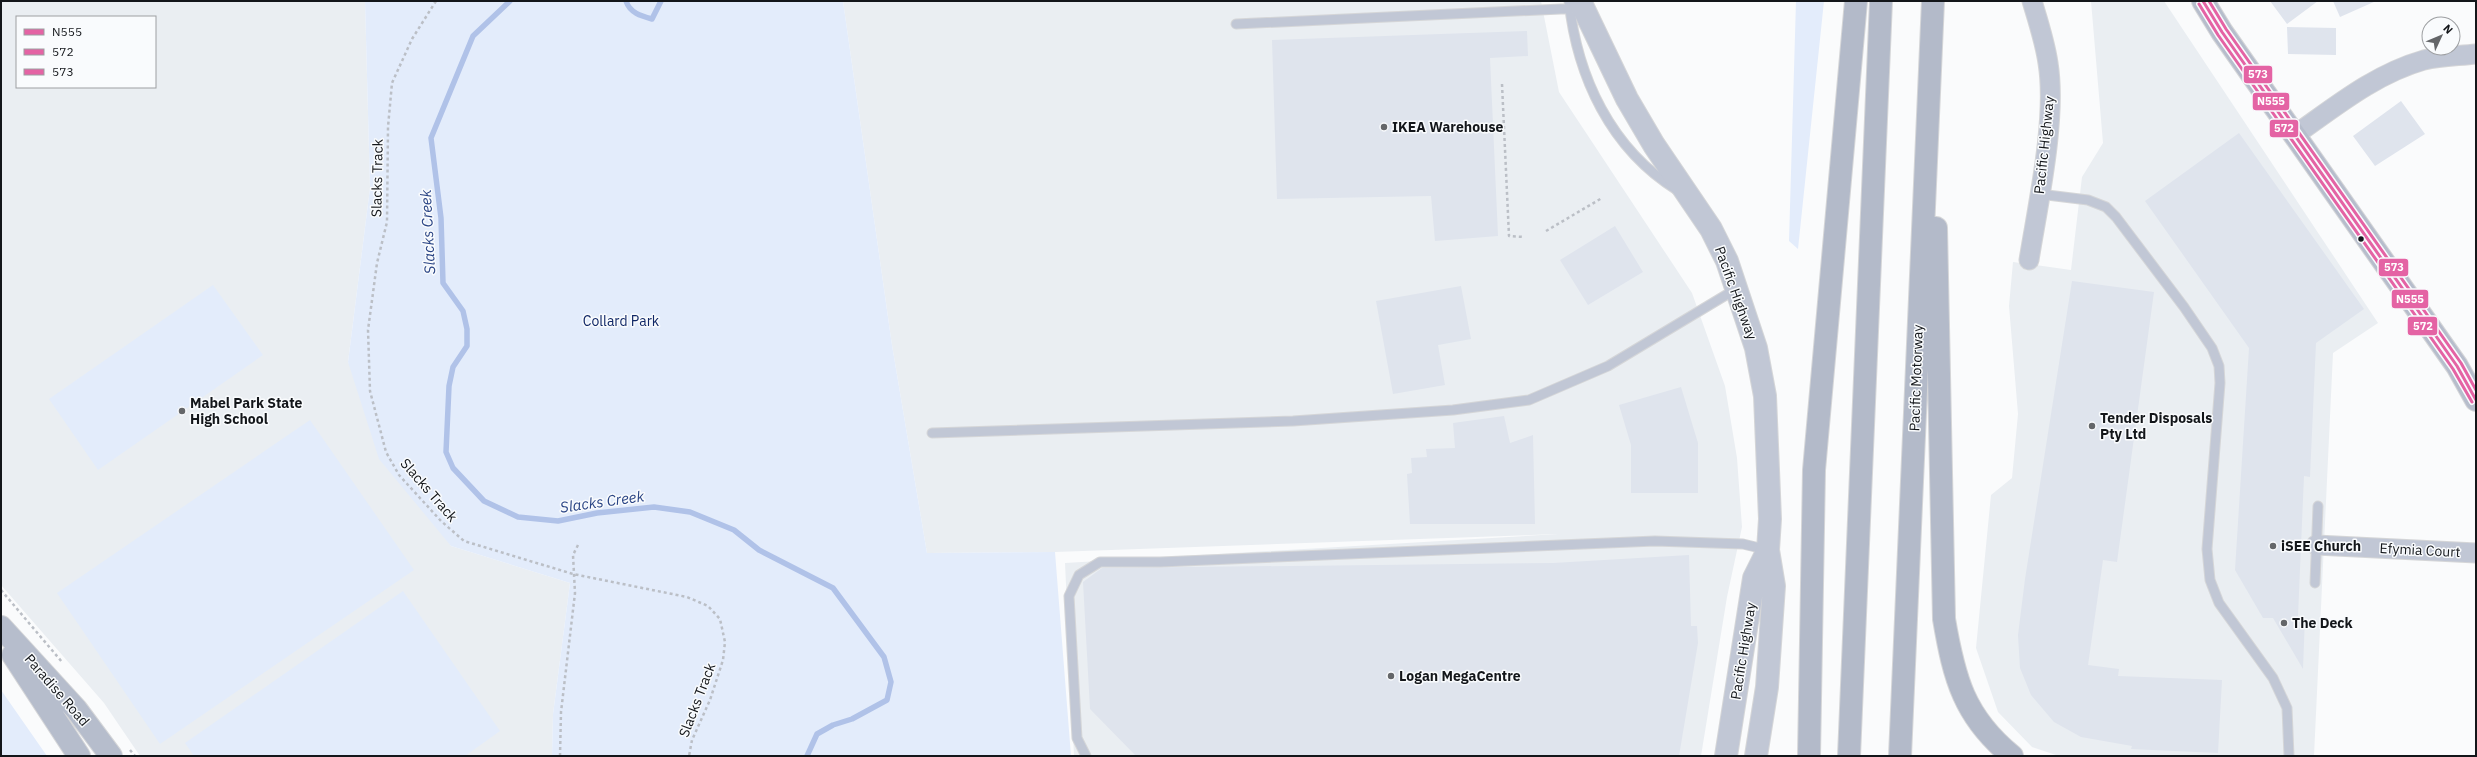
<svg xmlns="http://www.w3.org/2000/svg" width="2477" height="757" viewBox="0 0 2477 757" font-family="'IBM Plex Sans',sans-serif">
<rect width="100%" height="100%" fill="#fafbfc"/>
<path fill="#eaeef2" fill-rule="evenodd" d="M1,1H365L370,188L348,362L451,546L570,583L553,714L552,756H140L104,703L1,585ZM17,17H155V87H17Z
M843,1H1541L1559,92L1692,293L1725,386L1737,458L1742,527L1727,597L1701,756H1074L1065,563L1558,534L1055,552L927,553L892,345Z
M2091,1H2164L2378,323L2333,353L2314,756H2059L2032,747L1998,712L1976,648L1991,495L2012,478L2018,414L2009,306L2013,262L2071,270L2082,177L2103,143Z"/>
<path fill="#e3ecfb" d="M365,1H843L892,345L927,553L1055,552L1071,756H552L553,714L570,583L451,546L379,459L348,362L370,188Z
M1796,1H1824L1798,249L1789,241Z
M213,285L263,355L98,470L49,399Z
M310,420L414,570L160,744L57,593Z
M403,591L500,731L465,756H194L185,743Z
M1,690L47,756H1Z"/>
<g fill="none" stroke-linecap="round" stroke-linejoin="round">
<path stroke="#b0c2e8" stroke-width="5.5" d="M510,1L473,36L431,138L441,218L443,283L463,311L467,329V346L453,367L449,386L446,452L453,468L484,501L518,517L558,521L597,513L654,507L690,512L734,530L759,550L833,588L884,657L891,682L887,700L852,719L833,725L817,734L807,756
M626,1C630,13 641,16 652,19L661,1"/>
</g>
<path fill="#dfe4ed" d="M2270,1H2318L2287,24Z
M2333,1H2376L2340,17Z
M2287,27L2336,28V55L2288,54Z
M1527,31L1528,56L1490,58L1498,236L1435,241L1431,196L1277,199L1272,40Z
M2401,101L2425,134L2375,166L2353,136Z
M2239,133L2364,309L2316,343L2310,477L2304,476L2298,616H2305L2303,669L2273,618H2263L2235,570L2249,348L2145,201Z
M1615,226L1643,272L1588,305L1560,260Z
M2072,281L2154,292L2117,562L2103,560L2088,665L2119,669L2118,676L2222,680L2218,753L2131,749L2132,746L2081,737L2054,722L2031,695L2020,668L2018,635L2025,579Z
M1461,286L1471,339L1438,345L1445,385L1393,394L1376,301Z
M1681,387L1698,443V493H1631V445L1619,405Z
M1504,416L1510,443L1533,435L1535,524H1410L1407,474L1412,473L1411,458L1427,457L1426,449L1455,448L1453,423Z
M1689,555L1691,626H1697L1698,643L1679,756H1136L1090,709L1083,582L1102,568L1553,563Z"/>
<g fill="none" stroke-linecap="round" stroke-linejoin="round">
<g stroke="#d5d6d8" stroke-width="11">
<path id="service" d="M1569,1C1577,77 1611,149 1677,190
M1236,24L1582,8
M2039,194L2088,200L2106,207L2116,217L2184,307L2212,348L2219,366L2220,383L2207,549L2210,580L2219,603L2273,678L2287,708L2289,756
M932,433L1293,421L1453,410L1529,400L1608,366L1736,289
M2315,583L2318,506
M1086,756L1077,738L1069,596L1079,575L1100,562H1160L1655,541L1743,544L1768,550"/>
</g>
<g stroke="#d5d6d8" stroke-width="21">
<path id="minor" d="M2295,135C2336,106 2375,74 2424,60C2440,56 2459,56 2476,54
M2029,260C2038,204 2057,118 2048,63C2045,42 2038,21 2032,1
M2316,545L2476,553"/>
</g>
<g stroke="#d5d6d8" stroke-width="24">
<path id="tertiary" d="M1580,1L1627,99L1654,145L1711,229L1727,261L1756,348L1765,396L1770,519L1768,550L1774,586L1767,687L1756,756
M1726,756L1754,578L1768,550"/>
</g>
<g stroke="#d5d6d8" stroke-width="24">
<path id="secondary" d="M2203,1L2222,32L2457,366L2476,400
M1,627L76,709L111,756
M13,655L79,756"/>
</g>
<g stroke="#d5d6d8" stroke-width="24">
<path id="motorway" d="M1936,228L1944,619C1954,678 1964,717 2012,756
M1809,756L1814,470L1856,1
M1849,756L1881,1
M1900,756L1933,1"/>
</g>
<path stroke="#bbbfc6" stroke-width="2.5" stroke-dasharray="3 3" stroke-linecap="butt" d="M436,1L412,39L392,83L388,127L387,222L377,263L368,330L370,391L386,452L399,475L441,521L464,541L573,574L687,597L708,606L720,619L725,642L723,660L710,700L692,740L689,756
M1502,84L1509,236L1524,237
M1546,231L1602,198
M1,590L62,662
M130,750L135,756
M560,756L561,712L575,593L573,555L578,545"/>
<use href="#service" stroke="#c1c7d5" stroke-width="9"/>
<use href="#minor" stroke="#c1c7d5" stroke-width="19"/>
<use href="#tertiary" stroke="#c1c7d5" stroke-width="22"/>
<use href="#secondary" stroke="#b6bdcc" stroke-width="22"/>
<use href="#motorway" stroke="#b3bac9" stroke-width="22"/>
<g stroke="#f9fbfd" stroke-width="6">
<path id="bus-1" d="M2203,1L2222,32L2457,366L2476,400"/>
</g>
<g stroke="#f9fbfd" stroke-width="6">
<path id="bus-2" d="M2199,4L2218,35L2453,369L2472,402"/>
</g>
<g stroke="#f9fbfd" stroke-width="6">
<path id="bus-3" d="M2209,1L2226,29L2461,363L2476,390"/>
</g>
<use href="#bus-1" stroke="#e463a4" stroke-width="3"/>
<use href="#bus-2" stroke="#e463a4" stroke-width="3"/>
<use href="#bus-3" stroke="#e463a4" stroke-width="3"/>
</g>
<g fill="#646669" stroke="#f9fbfd" stroke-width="1.5">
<circle cx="1384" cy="127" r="4"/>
<circle cx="182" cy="411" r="4"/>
<circle cx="2092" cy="426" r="4"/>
<circle cx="2273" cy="546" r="4"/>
<circle cx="2284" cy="623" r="4"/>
<circle cx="1391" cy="676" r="4"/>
</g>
<circle fill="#13161a" stroke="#f9fbfd" stroke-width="1.5" cx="2361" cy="239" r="3.5"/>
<g text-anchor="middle" stroke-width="3" stroke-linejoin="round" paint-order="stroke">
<g font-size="14" font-weight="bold" fill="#13161a" stroke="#f9fbfd" text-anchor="start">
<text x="1392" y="132">IKEA Warehouse</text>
<text x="190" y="408">Mabel Park State<tspan x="190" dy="16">High School</tspan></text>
<text x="2100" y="423">Tender Disposals<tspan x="2100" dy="16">Pty Ltd</tspan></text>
<text x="2281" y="551">iSEE Church</text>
<text x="2292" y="628">The Deck</text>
<text x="1399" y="681">Logan MegaCentre</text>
</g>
<g font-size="14" fill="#13161a" stroke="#f9fbfd">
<text transform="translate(2044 145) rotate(-84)" y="5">Pacific Highway</text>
<text transform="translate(377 178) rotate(-89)" y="5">Slacks Track</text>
<text transform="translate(1736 293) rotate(70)" y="5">Pacific Highway</text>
<text transform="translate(1916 378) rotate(-88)" y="5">Pacific Motorway</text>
<text transform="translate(429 490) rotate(49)" y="5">Slacks Track</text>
<text transform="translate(2420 550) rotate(3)" y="5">Efymia Court</text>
<text transform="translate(1743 651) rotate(-81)" y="5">Pacific Highway</text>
<text transform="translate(57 690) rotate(49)" y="5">Paradise Road</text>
<text transform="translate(697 700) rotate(-69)" y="5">Slacks Track</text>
</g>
<g font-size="14" fill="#102766" stroke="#f9fbfd">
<text x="621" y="326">Collard Park</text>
</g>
<g font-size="15" font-style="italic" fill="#284384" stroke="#f9fbfd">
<text transform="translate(428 232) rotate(-93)" y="5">Slacks Creek</text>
<text transform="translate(602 502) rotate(-8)" y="5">Slacks Creek</text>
</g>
</g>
<g stroke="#f9fbfd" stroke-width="1.5">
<rect x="2243" y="65" width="30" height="19" rx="4" fill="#e463a4"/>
<rect x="2252" y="92" width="38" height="19" rx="4" fill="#e463a4"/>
<rect x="2269" y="119" width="30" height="19" rx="4" fill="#e463a4"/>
<rect x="2378" y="258" width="31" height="19" rx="4" fill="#e463a4"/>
<rect x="2391" y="289" width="38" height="20" rx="4" fill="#e463a4"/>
<rect x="2407" y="316" width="31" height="20" rx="4" fill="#e463a4"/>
</g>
<g font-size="11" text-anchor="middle" font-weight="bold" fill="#fff">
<text x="2258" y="78">573</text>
<text x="2271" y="105">N555</text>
<text x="2284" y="132">572</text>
<text x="2394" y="271">573</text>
<text x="2410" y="303">N555</text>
<text x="2423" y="330">572</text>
</g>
<rect width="2477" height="757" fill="none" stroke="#13161a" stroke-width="4"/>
<rect x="16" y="16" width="140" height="72" fill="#f9fbfd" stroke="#9d9fa2"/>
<rect x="24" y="29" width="20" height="6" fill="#e463a4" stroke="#9d9fa2"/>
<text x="52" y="36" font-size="12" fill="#13161a">N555</text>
<rect x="24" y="49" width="20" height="6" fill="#e463a4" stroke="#9d9fa2"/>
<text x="52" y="56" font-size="12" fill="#13161a">572</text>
<rect x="24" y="69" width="20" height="6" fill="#e463a4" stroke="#9d9fa2"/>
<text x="52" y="76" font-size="12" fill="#13161a">573</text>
<g transform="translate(2441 36) rotate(46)"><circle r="19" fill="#f9fbfd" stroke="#9d9fa2"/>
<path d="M0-3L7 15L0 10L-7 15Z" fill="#646669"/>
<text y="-6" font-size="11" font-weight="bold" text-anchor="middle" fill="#13161a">N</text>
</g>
</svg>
